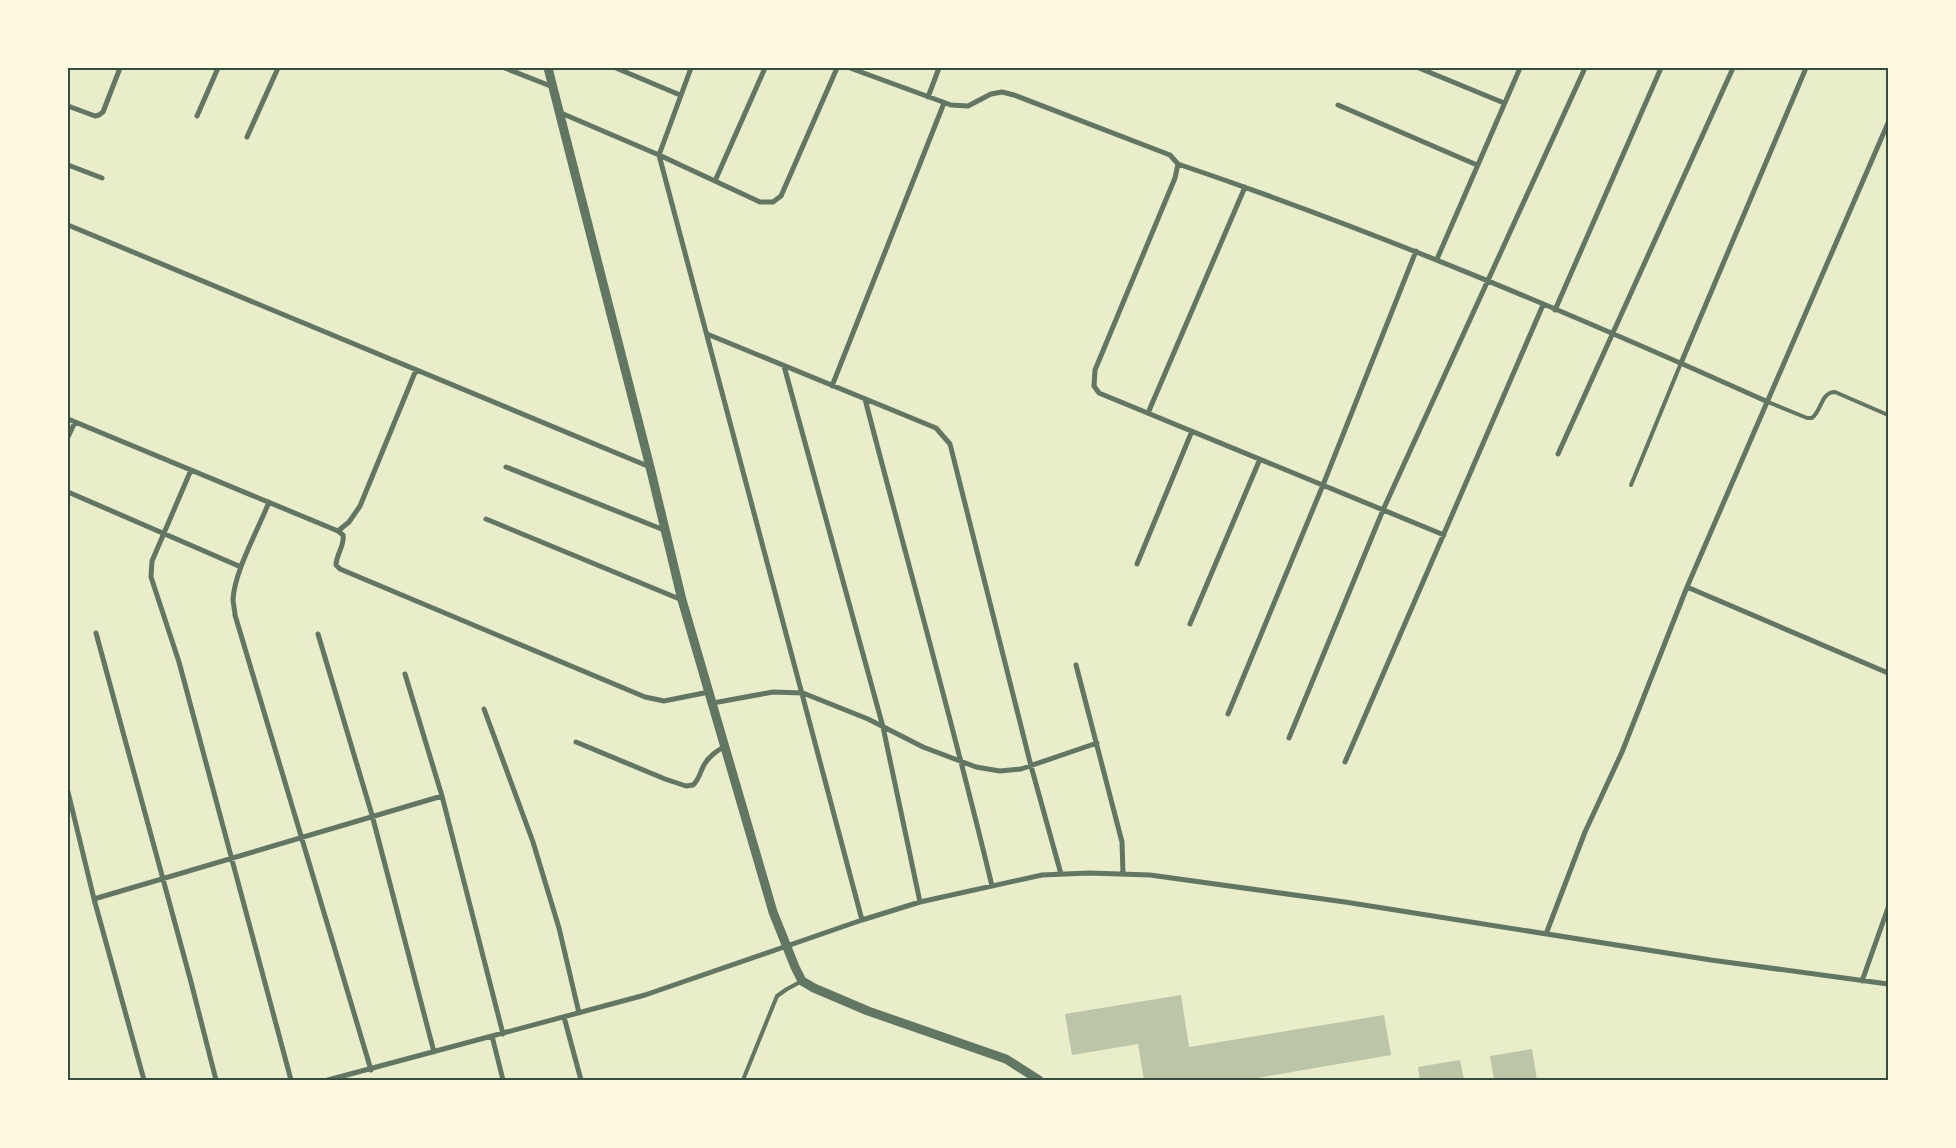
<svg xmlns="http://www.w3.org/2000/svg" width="1956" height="1148" viewBox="0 0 1956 1148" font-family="Jost,sans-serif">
<rect width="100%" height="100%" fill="#e9edc9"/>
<path fill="#bcc5a7" d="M1181,995L1189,1047L1384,1015L1391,1055L1245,1080H1144L1138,1044L1072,1055L1065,1014Z
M1532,1049L1537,1080H1494L1490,1056Z
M1460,1060L1464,1080H1420L1418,1067Z"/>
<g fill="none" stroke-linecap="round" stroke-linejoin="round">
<path stroke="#617663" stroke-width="4" d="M1768,402L1807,418H1812C1822,410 1821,392 1835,392L1888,415
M1631,485L1681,363
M743,1080L777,996L787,989L802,981"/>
<path stroke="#617663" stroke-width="5" d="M505,68L553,87
M616,68L680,95
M691,68L659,155L862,920
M850,68L951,105L968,106L991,94L1002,92L1014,95L1170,155L1178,164L1175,178L1095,370L1094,386L1099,393L1444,535
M1419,68L1504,103
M928,97L939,68
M1338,105L1477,165
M68,106L95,116L99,115L103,112L120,68
M561,113L659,155L760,202H773L781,196L837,68
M197,116L218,68
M247,137L278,68
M1178,164C1379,232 1574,315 1768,402
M68,165L102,178
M715,181L765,68
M68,225L650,467
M1437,259L1520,68
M1555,310L1661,68
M707,334L936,428L950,444L1031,766L1061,874
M1681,363L1806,68
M784,366L883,727L920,902
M832,386L944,103
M865,399C907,561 953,723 992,886
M1148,413L1245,187
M68,419L338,531L343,535C345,545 336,555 336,565L340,569L645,697L664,701L709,692
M68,437L75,422
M1558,454L1733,68
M506,467L664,530
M191,470L152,561L151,577L179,662L291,1080
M68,492L241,567
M269,502C258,530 235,570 233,599C233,604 235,610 235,615L371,1070
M486,519L682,600
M338,531L349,522L360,506L416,370
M1137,564L1192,431
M1687,587L1888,673
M1190,624L1260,459
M96,633L191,982L216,1080
M318,634L372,815L434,1052
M1076,665L1122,842L1123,874
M405,674L442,796L503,1034
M713,703L773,692L803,693L868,719L923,747L976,767L1000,771L1021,769L1097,743
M484,709L533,842L559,928L579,1013
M1228,714L1323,485L1416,251
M1289,738L1383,510L1585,68
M576,742L665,779L686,786L693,785C699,780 700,772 704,765C709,756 717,751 725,746
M1345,762L1543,305
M68,792L94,899L144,1080
M94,899L442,796
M1546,934L1585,832L1622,752L1687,587L1888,123
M1862,981L1888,908
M564,1017L581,1080
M492,1036L503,1080
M328,1080L645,995L862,920L920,902L1042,875L1089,873L1150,875L1345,902L1711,960L1888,984"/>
<path stroke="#617663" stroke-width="9" d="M548,68L650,467L682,600L773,912L795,967L802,981L814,988L868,1011L1006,1059L1039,1080"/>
</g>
<rect width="1956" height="1148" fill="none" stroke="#fefae0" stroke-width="138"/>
<rect x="69" y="69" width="1818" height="1010" fill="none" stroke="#344e41" stroke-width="2"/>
</svg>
